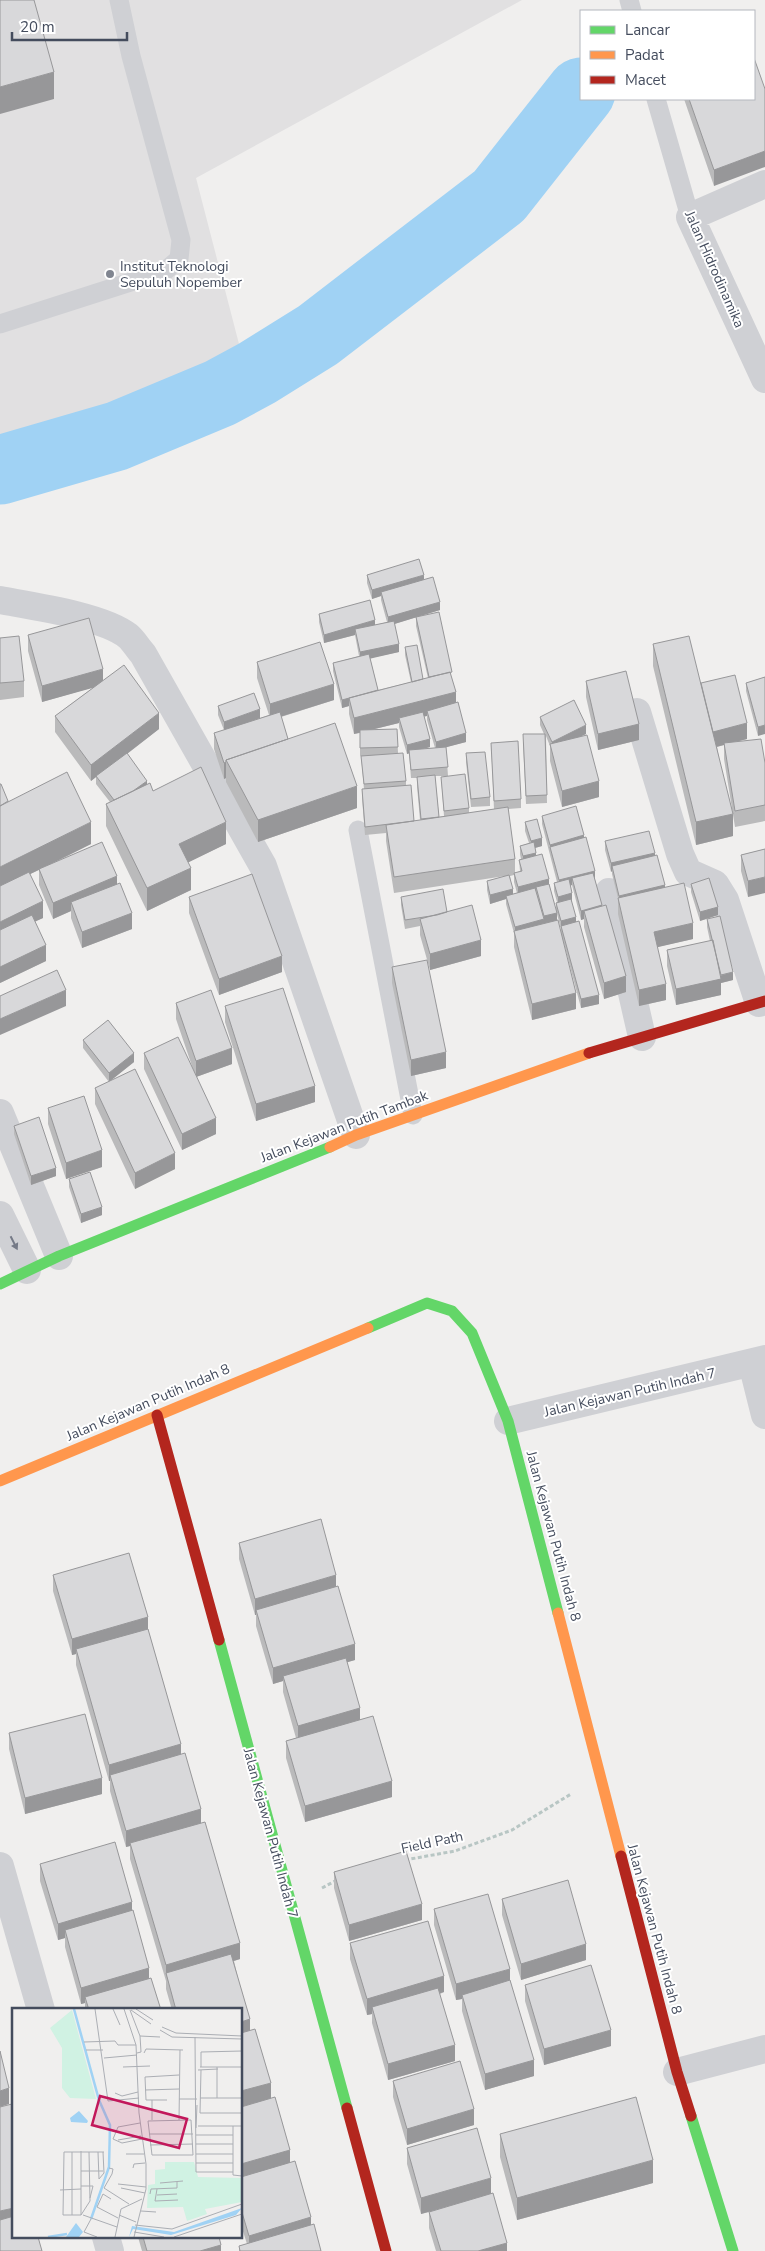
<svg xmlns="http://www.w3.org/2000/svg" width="765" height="2251" viewBox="0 0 765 2251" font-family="'Nunito Sans',sans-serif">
<rect width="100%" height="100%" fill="#f0efee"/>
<path fill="#e1e0e1" d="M0,0H522L196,178L246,371L0,437Z"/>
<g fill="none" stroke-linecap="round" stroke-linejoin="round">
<path stroke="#a0d2f4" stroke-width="69" d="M0,470L117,436L220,393L257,373L318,335L499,196L581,92"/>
<path stroke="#b8c6c4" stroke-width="3" stroke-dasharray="4 2.5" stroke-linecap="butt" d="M405,1860L455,1851L512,1830L571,1794
M322,1888L337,1880"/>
<path stroke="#cfd0d4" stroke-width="19" d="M629,0L632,11
M656,99L690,217
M0,324L165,271L179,259L181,240L131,56L119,0
M358,830L413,1115"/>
<path stroke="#cfd0d4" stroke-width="28" d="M765,184L690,217L765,379
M0,600C32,606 103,616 128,636C134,641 138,649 143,654L263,866L356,1135
M637,712L680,854L688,872L715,884L725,900L759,1003
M609,892L642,1037
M0,1113L59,1256
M0,1215L27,1270
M752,1363L765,1415
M508,1421L765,1359
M0,1866L41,2010
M677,2072L765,2049
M106,2237L110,2251"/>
<path stroke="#63d668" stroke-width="11" d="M0,1284L59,1256L330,1147
M368,1328L427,1303L452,1311L472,1333L508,1421L558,1613
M219,1640L347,2108
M691,2116L733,2251"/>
<path stroke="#ff974d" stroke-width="11" d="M330,1147L356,1135L589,1053
M0,1481L368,1328
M558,1613L621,1856"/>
<path stroke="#b3261e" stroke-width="11" d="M589,1053L765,1001
M157,1415L219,1640
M621,1856L677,2072L691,2116
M347,2108L386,2251"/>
</g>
<path fill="#bababb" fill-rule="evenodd" d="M684,99H754L714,186Z
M367,575L424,579L440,610L394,624L399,652L370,658L378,690L411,682L405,655V647L423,679L428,678L416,626V617L452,679L456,703L466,742L446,747L448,776H435L439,817L444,816L441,777L469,808V813L494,809L491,743L521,799V808L508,809L515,859V873L520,871L519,860L521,859L520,854V846L529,843L525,831V822L542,846L535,848L536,855L549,884L556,910V903L557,902L554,891V883L557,882L542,824V816L584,838L602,906L626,992L604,999L584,927V919L581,920L572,885L570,886L572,902H571L576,922L599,1004L581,1008L563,940L576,1009L532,1020L514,947V933L506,904V899L490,904L487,890V881L505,876L394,893L386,841V833L365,835L362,798V789H364L361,756H360V733L354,734L349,714V706L342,708L333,671V663L359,656L355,635L324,643L319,622V614L375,625L387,622L381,600V596L372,599L367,583ZM424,716H427V720L435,748H426L430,747ZM399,723V727L407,754L409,753L411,778H417V786L420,820L414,821L406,786V781L398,753L397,729L371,730ZM514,875V882L517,893L513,894L510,876ZM557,914L561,929V934L557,920Z
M28,635L103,680L159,729L127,754L147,784L153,791L226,844L188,862L191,890L147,911L106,826V804L110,802L96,784V777L91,781L55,732V716L94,687L42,702L28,651Z
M0,638L24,681V697L0,700Z
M653,644L701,683L747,739L739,741L765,763V821L735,827L724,759V745L717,747L733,836L696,845L653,666Z
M257,662L334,700L281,717L288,739L357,808L258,842L226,782V778L224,779L214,749V733L224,730L218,715V706L260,718L269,715L257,678Z
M765,677L758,736L746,691V683Z
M586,681L639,740L598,750L586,697Z
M540,717L586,734L581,736L599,797L562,807L550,761V746L546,736L547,803L526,804L523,743L544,734L540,725Z
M466,753L490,797V806L471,807L466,762Z
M8,801L91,844L54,863L117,884L132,929L82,948L71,918V911L53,919L39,885V870L30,874L43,918L35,921L46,961L0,983Z
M605,841L655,856L665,887L693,939L657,947L666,1000L639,1006L618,914V898L612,874V871L611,872L605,850Z
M765,849L748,897L741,871V855Z
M691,884L718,915L700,921L691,892Z
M189,897L282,972L219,995L189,913Z
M401,897L447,912L481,956L430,970L420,935V926L405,929L401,905Z
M707,919L733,980L721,983V995L676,1005L667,966V950L710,941L707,927Z
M392,967L446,1068L411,1076L392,983Z
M176,1003L232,1064L196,1077L216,1134L182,1150L144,1069V1053L194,1072L176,1019Z
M225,1006L315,1102L256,1121L225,1022Z
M83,1040L134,1062L110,1081L175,1169L135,1189L95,1104V1088L109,1082L83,1048Z
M48,1108L102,1167L66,1179L48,1124Z
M14,1126L56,1176L31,1185L14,1134Z
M69,1179L102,1215L81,1223L69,1187Z
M239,1543L336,1586L355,1660L347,1662L360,1720L392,1797L305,1822L286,1758V1741L296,1738L283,1692V1681L273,1684L256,1626V1615H255L239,1559Z
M53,1575L148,1629L181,1754L240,1959L234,1961L250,2030L290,2163L311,2225L321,2251H239V2246L247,2244L241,2225V2010H172L166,1989V1981L130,1859V1846L126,1847L110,1791V1781H109L76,1665V1654L72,1655L53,1591Z
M9,1733L102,1794L25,1814L9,1749Z
M40,1864L132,1910L149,1978L161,2010H85V2003L81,2004L65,1947V1938L58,1940L40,1881Z
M334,1872L422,1920L349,1941L334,1888Z
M502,1899L586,1960L521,1980L502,1915Z
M434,1909L510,1980L534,2076L485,2090L462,2011V1999L456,2000L434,1925Z
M350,1943L444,1992L440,1994L455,2061L388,2080L372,2023V2014L367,2015L350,1959Z
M525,1985L611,2046L544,2065L525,2001Z
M393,2081L474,2125L407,2145L393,2097Z
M500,2134L653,2183L517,2220L500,2157Z
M407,2148L491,2194L507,2251H436L429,2228V2212L421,2214L407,2164Z
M138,2237H219L221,2251H142Z"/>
<path fill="#979799" d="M54,72V99L0,114V87Z
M765,151V167L714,186V170Z
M424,575V584L381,592V596L372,599V590Z
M440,602V610L388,626V617Z
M375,620V629H355V635L324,643V635Z
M399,644V652L360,661V652Z
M103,669V685L42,702V686Z
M334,684V700L270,720V704Z
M456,692V708L427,711V716L401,722L399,718V723L354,734V718Z
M349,698V706L342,708V700Z
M260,709V718L224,731V722Z
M159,713V729L97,777L96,776V777L91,781V765Z
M747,723V739L712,748V732Z
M639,724V740L598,750V734Z
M586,725V734L552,750V742Z
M765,725V734L758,736V727Z
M466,733V742L436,750V742Z
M430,739V747L407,754V745Z
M226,762V778L224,779V763Z
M147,781V790L116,803Z
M599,781V797L562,807V791Z
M357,786V808L258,842V820Z
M733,814V836L696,845V822Z
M91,822V844L0,889V867Z
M226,822V844L179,867V844Z
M584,835V844L550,847V845Z
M542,838V846L531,849V841Z
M536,853V861L523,865V856Z
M655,853V861L612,866V871L611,872V863Z
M191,868V890L147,911V888Z
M595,871V879L572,878V885L559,889V880Z
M117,876V892L71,902V911L53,919V903Z
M765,877V893L748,897V881Z
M549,879V887H536V891L518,896V887Z
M665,885V894L619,904V896Z
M513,889V898L506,896V899L490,904V895Z
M572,893V902L558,905V897Z
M43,901V918L0,938V922Z
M602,905V914L584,911V919L581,920V911Z
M718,907V915L700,921V912Z
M132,913V929L82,948V932Z
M557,913V921L544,925V916Z
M576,917V926H561V921Z
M544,919V928L515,935V927Z
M693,923V939L654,948V932Z
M481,940V956L430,970V954Z
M46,945V961L0,983V967Z
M282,956V972L219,995V979Z
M733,972V980L721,983V995L676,1005V989Z
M626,976V992L604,999V983Z
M666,984V1000L639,1006V990Z
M66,990V1006L0,1035V1019Z
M576,993V1009L532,1020V1004Z
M599,995V1004L581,1008V999Z
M232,1048V1064L196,1077V1061Z
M446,1052V1068L411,1076V1060Z
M134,1053V1062L109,1082V1073Z
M315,1086V1102L256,1121V1104Z
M216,1118V1134L182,1150V1134Z
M102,1150V1167L66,1179V1163Z
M175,1153V1169L135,1189V1173Z
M56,1168V1176L31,1185V1176Z
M102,1207V1215L81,1223V1214Z
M336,1575V1591L256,1610V1615H255V1599Z
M148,1617V1633L76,1649V1654L72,1655V1639Z
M355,1644V1660L284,1681L283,1676V1681L273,1684V1668Z
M360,1708V1724L298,1742V1726Z
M181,1744V1761L110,1775V1781H109V1765Z
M102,1778V1794L25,1814V1798Z
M392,1781V1797L305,1822V1806Z
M201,1809V1825L130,1843V1846L126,1847V1831Z
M132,1902V1918L65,1930V1938L58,1940V1924Z
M422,1904V1920L349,1941V1925Z
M240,1943V1959L168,1981L166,1973V1981V1965Z
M586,1944V1960L521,1980V1964Z
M149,1968V1984L85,1997V2003L81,2004V1988Z
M510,1969V1985L462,1995V1999L456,2000V1984Z
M444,1976V1992L373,2013L372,2007V2014L367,2015V1999Z
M250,2019V2035L241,2038V2022Z
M611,2030V2046L544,2065V2049Z
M455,2045V2061L388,2080V2064Z
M534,2060V2076L485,2090V2074Z
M271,2083V2099L241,2107V2091Z
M9,2088V2104L0,2107V2091Z
M474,2109V2125L407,2145V2129Z
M290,2150V2166L241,2180V2164Z
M653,2160V2183L517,2220V2198Z
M491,2178V2194L421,2214V2198Z
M14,2208V2224L0,2227V2211Z
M311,2217V2234L249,2251V2236Z
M507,2243V2251H478Z
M221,2245V2251H200Z"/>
<path fill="#d8d8da" stroke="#979799" d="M0,0H34L54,72L0,87Z
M754,58L765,89V151L714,170L689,99H754Z
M419,559L424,575L372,590L367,575Z
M433,577L440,602L388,617L381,592Z
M370,600L375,620L324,635L319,614Z
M439,612L452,672L429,677L416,617Z
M89,618L103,669L42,686L28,635Z
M394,621L399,644L360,652L355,629Z
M19,636L24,681L0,683V638Z
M689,636L733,814L696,822L653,644Z
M320,642L334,684L270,704L257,662Z
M417,645L423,679L412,682L405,647Z
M369,654L378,690L342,700L333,663Z
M124,665L159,713L91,765L55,716Z
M626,671L639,724L598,734L586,681Z
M450,672L456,692L354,718L349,698Z
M735,675L747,723L713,732L701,683Z
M765,677V725L758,727L746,683Z
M254,693L260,709L224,722L218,706Z
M574,700L586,725L552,742L540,717Z
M458,702L466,733L436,742L427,711Z
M280,712L288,739L226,760V762L224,763L214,733Z
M423,712L430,739L407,745L399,718Z
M335,723L357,786L258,820L226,760Z
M397,729L398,747L360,748V730Z
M523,734H545L547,795L526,796Z
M587,735L599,781L562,791L550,744Z
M761,739L765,763V805L735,811L724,743Z
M518,741L521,799L494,801L491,743Z
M446,747L448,767L411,770L409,750Z
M485,752L490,797L471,799L466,753Z
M127,753L147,781L133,791L114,800L96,776Z
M403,753L406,781L364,784L361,756Z
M201,767L226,822L179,844L191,868L147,888L106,804L150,783L153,791Z
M67,772L91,822L0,867V806Z
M465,774L469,808L444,811L441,777Z
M435,775L439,817L421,819L417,777Z
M0,784H1L8,801L0,806Z
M411,785L414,821L365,827L362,789Z
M576,806L584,835L550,845L542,816Z
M508,807L515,859L394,877L386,825Z
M537,819L542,838L531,841L525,822Z
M649,831L655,853L611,863L605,841Z
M586,837L595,871L559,880L550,847Z
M102,842L117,876L53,903L39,869Z
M534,842L536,853L523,856L520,846Z
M765,849V877L748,881L741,855Z
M542,854L549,879L518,887L514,873L522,871L519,860Z
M657,855L665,885L619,896L612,866Z
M29,872L43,901L0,922V886Z
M593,873L602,905L581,911L572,878Z
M252,874L282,956L219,979L189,897Z
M509,875L513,889L490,895L487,881Z
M709,878L718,907L700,912L691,884Z
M569,879L572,893L558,897L554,883Z
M120,883L132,913L82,932L71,902Z
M684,883L693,923L654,932L666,984L639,990L618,898Z
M549,884L557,913L544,916L536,887Z
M535,888L544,919L515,927L506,896Z
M443,889L447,912L437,915L405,920L401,897Z
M571,899L576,917L561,921L556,903Z
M472,905L481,940L430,954L420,919Z
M606,905L626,976L604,983L584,911Z
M32,915L46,945L0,967V930Z
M720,916L733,972L721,975L707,919Z
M558,920L576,993L532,1004L514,931Z
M579,921L599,995L581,999L561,926Z
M713,940L721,979L676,989L667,950Z
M427,960L446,1052L411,1060L392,967Z
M57,970L66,990L0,1019V996Z
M283,988L315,1086L256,1104L225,1006Z
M211,990L232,1048L196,1061L176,1003Z
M108,1020L134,1053L109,1073L83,1040Z
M178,1037L216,1118L182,1134L144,1053Z
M135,1069L175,1153L135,1173L95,1088Z
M84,1096L102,1150L66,1163L48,1108Z
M39,1117L56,1168L31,1176L14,1126Z
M90,1172L102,1207L81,1214L69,1179Z
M321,1519L336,1575L255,1599L239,1543Z
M129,1553L148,1617L72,1639L53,1575Z
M338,1586L355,1644L273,1668L256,1610Z
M148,1629L181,1744L109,1765L76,1649Z
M346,1658L360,1708L298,1726L283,1676Z
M85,1714L102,1778L25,1798L9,1733Z
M373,1716L392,1781L305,1806L286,1741Z
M185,1753L201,1809L126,1831L110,1775Z
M205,1822L240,1943L166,1965L130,1843Z
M115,1842L132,1902L58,1924L40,1864Z
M406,1851L422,1904L349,1925L334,1872Z
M568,1880L586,1944L521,1964L502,1899Z
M488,1894L510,1969L456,1984L434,1909Z
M133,1910L149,1968L81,1988L65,1930Z
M428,1921L444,1976L367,1999L350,1943Z
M231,1954L250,2019L241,2022V2010H176L166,1973Z
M591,1965L611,2030L544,2049L525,1985Z
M151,1978L161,2010H89L85,1997Z
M510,1980L534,2060L485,2074L462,1995Z
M438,1988L455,2045L388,2064L372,2007Z
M255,2029L271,2083L241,2091V2033Z
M0,2051L9,2088L0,2091Z
M460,2061L474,2109L407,2129L393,2081Z
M275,2097L290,2150L241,2164V2107Z
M636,2097L653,2160L517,2198L500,2134Z
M12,2104L14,2110V2208L0,2211V2107Z
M477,2128L491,2178L421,2198L407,2148Z
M295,2161L311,2217L249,2236L241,2209V2177Z
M493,2193L507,2243L478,2251H441L429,2212Z
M14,2216V2237H38L42,2251H0V2220Z
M314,2224L321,2251H240L239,2246Z
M143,2237H219L221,2245L200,2251H147Z"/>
<defs><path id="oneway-solid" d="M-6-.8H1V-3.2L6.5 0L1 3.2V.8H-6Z" transform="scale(1.25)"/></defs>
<use fill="#757a87" href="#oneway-solid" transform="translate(14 1243) rotate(63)"/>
<circle fill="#808590" stroke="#fff" stroke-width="2" cx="110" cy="274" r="5"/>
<g text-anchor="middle" stroke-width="4" stroke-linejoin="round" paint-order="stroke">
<g font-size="14" fill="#444c5d" stroke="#fff" text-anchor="start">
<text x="120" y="271">Institut Teknologi<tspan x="120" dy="16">Sepuluh Nopember</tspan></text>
</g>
<g font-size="14" fill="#444c5d" stroke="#fff">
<text transform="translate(715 269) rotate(66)" y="5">Jalan Hidrodinamika</text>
<text transform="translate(344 1126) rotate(-21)" y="5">Jalan Kejawan Putih Tambak</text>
<text transform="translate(630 1392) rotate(-13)" y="5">Jalan Kejawan Putih Indah 7</text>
<text transform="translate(148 1402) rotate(-23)" y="5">Jalan Kejawan Putih Indah 8</text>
<text transform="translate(554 1536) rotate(75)" y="5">Jalan Kejawan Putih Indah 8</text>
<text transform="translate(271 1833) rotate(75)" y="5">Jalan Kejawan Putih Indah 7</text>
<text transform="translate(432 1842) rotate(-12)" y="5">Field Path</text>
<text transform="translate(655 1929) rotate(75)" y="5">Jalan Kejawan Putih Indah 8</text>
</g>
</g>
<g transform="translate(12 2008)">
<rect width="230" height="230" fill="#f0efee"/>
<path d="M60,2L84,91L58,90L50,80V40L38,20ZM153,154H182L186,169L230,170V194L193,201L195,206L175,213L171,199L135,200L136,177L143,176V162L153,161Z" fill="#d0f2e3"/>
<path d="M67,103L76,113L75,115L59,114L58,110ZM230,200L224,207L159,227L121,221L117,229L120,218L162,224ZM64,215L71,224L67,229H54Z" fill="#a0d2f4"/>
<path fill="none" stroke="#a0d2f4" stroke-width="2.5" d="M62,1L87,92L98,117L97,159L79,211M36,229L55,226"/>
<path fill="none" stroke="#abaeb4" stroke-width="1" d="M83,1L96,93L127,90M101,1L108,17M112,1L124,37L127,105L134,156V181L122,229M124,1L141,12M118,2L128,28L129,44L125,45M119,2L139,16M150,19L164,25L230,28M148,22L160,29L230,31M128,28L148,29M183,29L184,164H221M72,34L103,33L106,37H124M74,42H91M132,45L134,41L171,42M92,50L125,47M111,59L138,58M188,59H230M189,59V44L230,43M205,59V90M186,62L206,61M189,62L188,105H230M133,82L167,81M103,85L110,88L126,84M188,90H230M167,91H185M140,92V112M155,92H134L133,69L167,67M167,112L168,42M179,112L181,147H140L136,113ZM128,115L106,119L101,131L110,135L130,131M186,118H230M221,118V167L230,168M184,120L185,97M137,126H181M184,127H221M106,132L129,128M184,136H221M138,137L181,136M52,144L51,207H69M52,144H92M86,144L87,171L92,165L91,144M114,146H132M184,146H221M184,155H221M97,160L101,161L100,166L92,180L117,196M121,160L122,156L133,155M69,163H91M148,175L171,173M106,176L134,179M69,178H81L78,190M109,180L133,185M145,181L143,193L166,192M48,182L69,181M138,186L139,181L165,180V174M145,187L165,186M99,191L91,186L85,199L106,210M129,203L144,204M60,207V144M69,207L78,193L77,144M69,207V143M71,207L105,219M107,207L124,214M79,211L72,224L85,229M123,217L160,221L230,196M122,224L152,229M103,229L109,201L130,191M162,229L230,206"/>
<path fill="#c2185b" fill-opacity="0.15" stroke="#c2185b" stroke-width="2.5" d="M88,88L175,111L167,140L80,117Z"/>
<rect width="230" height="230" fill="none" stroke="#444c5d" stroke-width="2.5"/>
</g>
<rect x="580" y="10" width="175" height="90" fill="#ffffff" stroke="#b4b7be"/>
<rect x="590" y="26" width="25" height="8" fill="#63d668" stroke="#b4b7be"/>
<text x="625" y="35" font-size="15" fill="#444c5d">Lancar</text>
<rect x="590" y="51" width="25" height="8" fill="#ff974d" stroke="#b4b7be"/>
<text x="625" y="60" font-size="15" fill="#444c5d">Padat</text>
<rect x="590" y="76" width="25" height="8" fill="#b3261e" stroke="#b4b7be"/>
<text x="625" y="85" font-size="15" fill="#444c5d">Macet</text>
<path d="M12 32v8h115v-8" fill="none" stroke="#444c5d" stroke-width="2.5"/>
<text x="20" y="32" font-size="15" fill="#444c5d" stroke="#ffffff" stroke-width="4" paint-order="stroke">20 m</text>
</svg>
